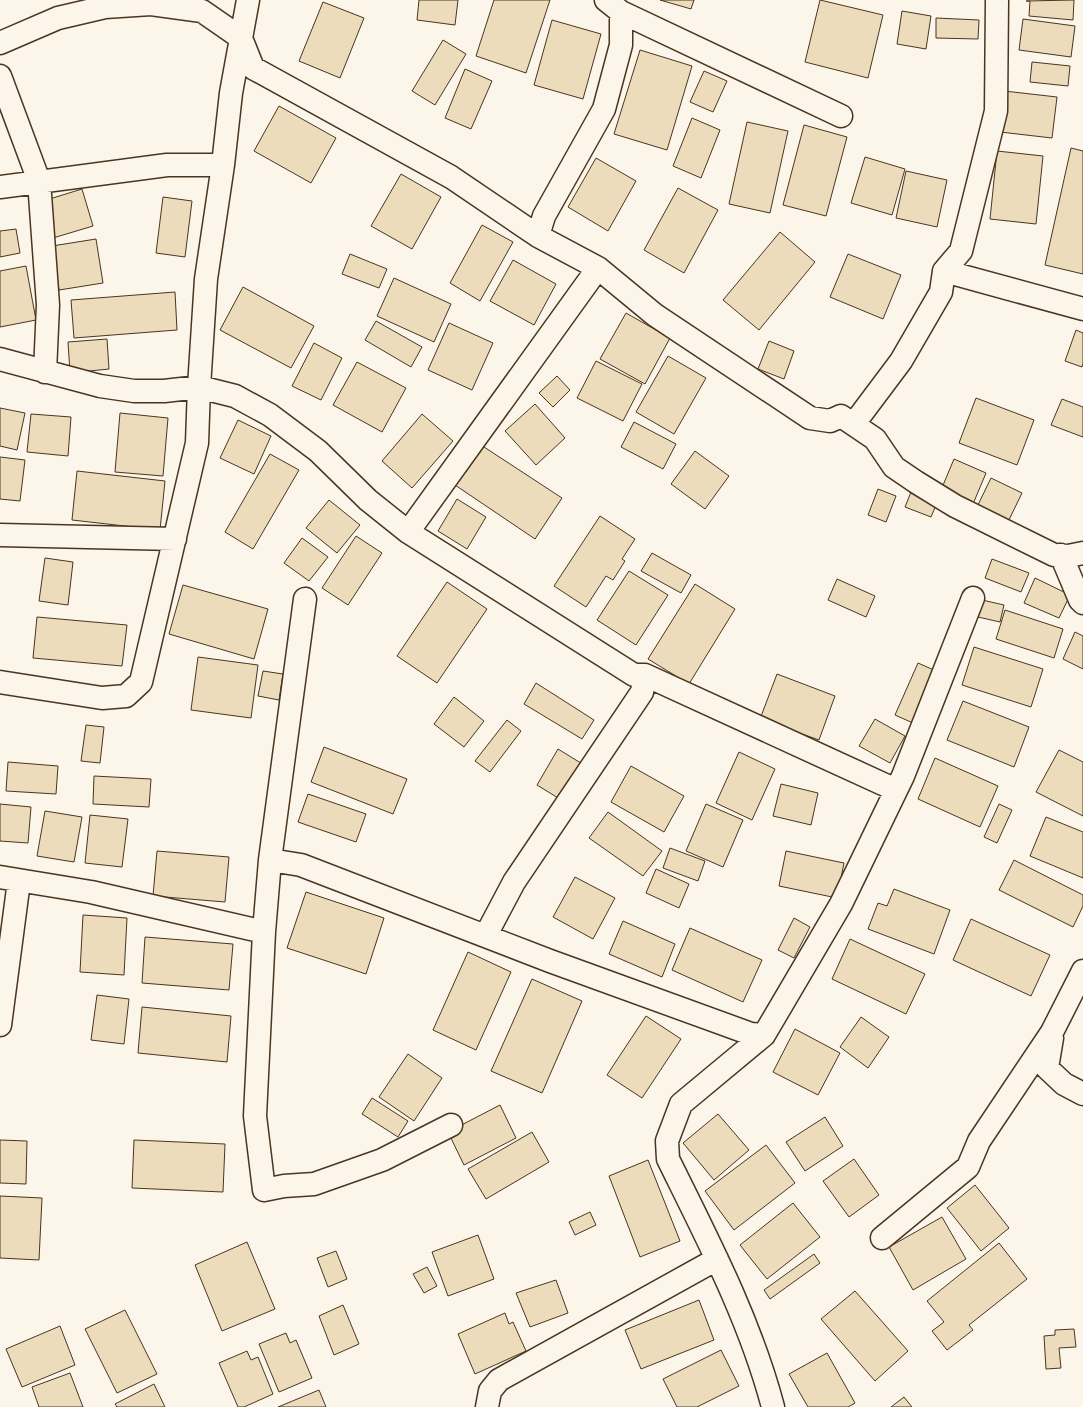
<svg xmlns="http://www.w3.org/2000/svg" width="1083" height="1407" viewBox="0 0 1083 1407" font-family="Lato,sans-serif">
<rect width="100%" height="100%" fill="#fbf6e9"/>
<path fill="#ecdcbc" stroke="#4a3520" d="M419,0H458L455,25L417,20Z
M494,0H550L526,73L476,56Z
M660,0H694L691,9Z
M820,0L883,15L868,78L805,62Z
M1074,0L1073,20L1029,16L1030,1H1026Z
M323,2L364,18L340,78L299,61Z
M902,11L931,16L926,49L897,44Z
M936,18L979,20L978,39L936,38Z
M1023,19L1075,26L1071,57L1019,50Z
M552,20L601,34L583,99L534,85Z
M443,40L466,54L435,105L412,91Z
M640,50L692,66L667,150L614,134Z
M1032,62L1070,66L1068,86L1030,82Z
M465,69L492,81L471,129L445,118Z
M704,71L727,81L713,112L690,102Z
M1004,91L1057,97L1052,138L1000,132Z
M279,106L336,138L311,183L254,151Z
M692,118L720,130L701,178L673,166Z
M747,122L788,131L770,213L729,204Z
M804,125L847,137L826,216L783,205Z
M1071,148L1083,151V274L1045,265Z
M997,151L1043,156L1036,224L990,219Z
M865,157L905,169L892,215L851,203Z
M596,158L636,181L608,231L568,207Z
M906,171L947,180L937,227L896,218Z
M401,174L441,197L412,249L371,226Z
M678,188L718,210L684,273L644,250Z
M82,189L93,226L53,238L43,201Z
M163,197L192,201L185,257L156,253Z
M482,225L513,242L480,301L450,283Z
M16,229L20,253L0,257V231Z
M780,232L815,262L759,330L723,300Z
M96,239L103,283L59,290L52,246Z
M350,254L387,269L379,288L342,274Z
M848,254L901,275L883,319L830,297Z
M513,260L556,284L534,325L490,301Z
M26,266L36,320L0,327V271Z
M394,278L451,304L434,342L377,316Z
M243,287L314,326L291,368L220,330Z
M175,292L177,330L74,338L71,300Z
M626,313L670,338L645,384L600,359Z
M376,321L422,347L411,367L365,340Z
M449,323L493,343L472,390L428,370Z
M1076,330L1083,333V363L1082,367L1065,361Z
M107,339L109,369L70,373L68,342Z
M769,341L794,351L784,379L758,369Z
M314,343L342,358L321,400L292,386Z
M668,356L706,378L674,434L636,412Z
M596,361L642,384L623,421L577,398Z
M357,362L406,388L382,432L333,405Z
M557,376L570,390L553,407L539,393Z
M976,398L1034,420L1017,465L959,443Z
M1062,399L1083,407V437L1051,425Z
M535,404L565,438L536,465L505,431Z
M0,408L25,413L17,450L0,446Z
M120,413L168,418L163,476L115,472Z
M31,414L71,417L68,456L27,452Z
M422,414L453,441L412,488L382,461Z
M238,420L271,436L254,474L220,458Z
M634,422L676,444L663,469L621,447Z
M481,445L562,498L535,539L455,485Z
M695,451L729,476L705,509L671,484Z
M270,454L299,470L253,549L225,532Z
M0,457L25,460L20,501L0,499Z
M954,459L986,473L973,504L941,490Z
M77,471L165,481L160,530L72,520Z
M991,478L1022,493L1006,526L975,511Z
M878,489L896,496L886,522L868,515Z
M911,492L937,503L931,517L905,507Z
M457,499L486,517L467,549L438,531Z
M329,500L360,525L337,553L306,528Z
M600,516L635,539L622,559L625,561L613,580L606,576L586,607L554,586Z
M356,536L382,553L348,605L322,588Z
M302,538L328,557L309,581L284,563Z
M652,553L691,575L681,593L641,571Z
M45,558L73,562L68,605L39,601Z
M992,559L1029,573L1021,592L985,578Z
M629,571L668,595L636,645L597,620Z
M1035,578L1070,595L1059,618L1024,603Z
M837,579L875,596L866,617L828,600Z
M447,582L487,609L437,683L397,656Z
M695,584L735,609L689,684L648,659Z
M183,585L268,609L254,659L169,634Z
M982,600L1004,605L1000,622L978,617Z
M1005,610L1063,629L1054,658L996,639Z
M37,617L127,625L122,666L33,658Z
M1075,632L1083,636V669L1063,659Z
M974,647L1043,669L1031,707L962,685Z
M198,657L258,665L251,718L191,710Z
M918,663L936,671L913,723L895,715Z
M263,671L283,674L279,700L258,696Z
M777,674L835,696L819,740L760,719Z
M536,683L594,720L582,739L524,704Z
M454,697L484,721L464,747L434,724Z
M963,701L1029,727L1014,767L947,740Z
M875,719L905,736L890,763L859,746Z
M507,720L521,731L490,772L475,761Z
M86,725L104,727L100,763L81,761Z
M324,747L407,779L393,814L311,782Z
M558,749L584,765L563,801L537,785Z
M1059,750L1083,762V816L1036,792Z
M739,752L775,769L752,820L716,803Z
M935,758L998,786L980,827L918,799Z
M8,762L58,766L56,794L6,791Z
M631,766L684,796L664,832L611,802Z
M94,776L151,779L149,807L93,804Z
M781,784L818,793L811,825L773,816Z
M308,794L366,814L356,842L298,822Z
M0,804L31,807L28,843L0,841Z
M706,804L743,820L723,867L686,851Z
M999,804L1012,810L997,843L984,837Z
M45,811L82,817L74,862L37,856Z
M608,812L662,851L643,876L589,838Z
M90,815L128,819L122,867L85,863Z
M1046,817L1083,832V878L1030,856Z
M670,848L705,861L698,881L663,868Z
M157,851L229,857L225,902L153,896Z
M786,851L844,863L837,898L779,886Z
M1014,860L1083,895V906L1073,927L999,890Z
M656,869L689,884L679,908L646,893Z
M575,877L615,898L593,939L553,917Z
M894,889L950,910L934,954L868,929L878,903L887,906Z
M306,892L384,918L366,974L287,948Z
M83,915L127,918L124,975L80,972Z
M794,918L810,927L794,958L778,950Z
M971,919L1050,955L1031,996L953,960Z
M623,921L675,944L662,977L609,954Z
M690,928L762,960L743,1002L672,970Z
M145,937L233,944L229,990L142,983Z
M850,939L925,974L906,1014L832,979Z
M468,952L511,972L476,1050L433,1030Z
M532,979L582,1001L542,1093L491,1071Z
M97,995L129,999L124,1044L91,1040Z
M142,1007L231,1016L227,1062L138,1053Z
M646,1016L681,1039L642,1098L607,1075Z
M861,1017L889,1037L868,1068L840,1047Z
M795,1029L840,1053L818,1095L773,1072Z
M408,1054L442,1078L414,1121L379,1097Z
M372,1098L408,1121L398,1137L362,1114Z
M500,1105L516,1138L464,1165L448,1132Z
M718,1114L749,1150L714,1180L683,1143Z
M825,1117L843,1146L805,1171L786,1142Z
M532,1132L549,1162L486,1199L468,1169Z
M0,1140L27,1141L26,1184L0,1183Z
M134,1140L225,1144L223,1192L132,1188Z
M766,1145L795,1183L734,1230L705,1191Z
M854,1159L879,1195L849,1217L823,1181Z
M648,1160L680,1241L640,1257L609,1176Z
M975,1185L1009,1228L981,1251L947,1208Z
M0,1196L42,1198L39,1260L0,1258Z
M793,1203L820,1237L767,1279L740,1245Z
M590,1212L596,1225L575,1235L569,1222Z
M942,1217L966,1259L913,1290L889,1247Z
M478,1235L494,1279L448,1296L432,1252Z
M247,1242L275,1309L222,1331L195,1265Z
M999,1243L1027,1279L969,1325L973,1330L947,1350L932,1331L944,1322L927,1301Z
M336,1251L347,1279L328,1287L317,1258Z
M814,1254L820,1263L770,1299L764,1290Z
M427,1267L437,1286L424,1293L413,1274Z
M556,1280L568,1313L530,1327L516,1293Z
M855,1291L908,1351L875,1381L821,1319Z
M699,1300L714,1340L641,1369L625,1330Z
M343,1305L359,1344L334,1355L319,1316Z
M125,1310L157,1374L117,1393L85,1329Z
M505,1313L509,1324L513,1322L526,1351L475,1374L458,1334Z
M60,1326L75,1365L22,1387L6,1349Z
M1074,1329L1076,1347L1059,1348L1061,1368L1046,1369L1044,1336L1055,1335V1330Z
M286,1333L290,1343L296,1340L312,1378L279,1392L259,1344Z
M721,1350L739,1386L697,1407H677L663,1379Z
M247,1351L251,1360L258,1357L273,1394L244,1407H238L219,1363Z
M827,1353L855,1403L848,1407H808L789,1374Z
M70,1373L83,1407H39L32,1387Z
M154,1384L165,1407H117L115,1404Z
M319,1390L326,1407H278Z
M904,1397L912,1407H891Z"/>
<g fill="none" stroke-linecap="round" stroke-linejoin="round">
<g stroke="#4a3520" stroke-width="25">
<path id="minor" d="M606,0L621,12L841,116
M0,43L58,18L105,7L151,4L202,11L241,38L253,68L451,177L538,236L598,268L655,315L810,418L830,421L841,416L875,439L894,467L916,482L955,506L1054,555L1068,556L1083,553
M0,76L39,181L48,305L45,372
M0,187L167,165H223
M538,236L544,216L604,109L621,45V12
M944,271L1083,309
M0,359L100,386L134,391H164L199,387L235,396L270,415L318,451L368,500L408,532L634,675H645L896,790
M855,425L859,417L901,361L941,292L944,271L961,251L996,111L997,0
M408,532L598,268
M0,535L175,539
M1061,555L1080,600L1083,603
M305,599L270,860L264,932L255,1116L264,1190L284,1186L314,1184L382,1160L451,1125
M0,682L102,698L126,696L141,682L197,443L199,387L206,279L223,165L231,93L248,0
M270,860L301,865L550,961L751,1034L764,1035
M0,877L91,892L264,932
M486,935L514,882L642,692L645,675
M0,1025L19,881
M1052,1038L1047,1068L1064,1084L1083,1094
M882,1238L968,1167L979,1141L1052,1032L1083,971
M487,1407L490,1391L499,1380L717,1259
M773,1407C750,1320 708,1240 668,1159L667,1141L681,1104L764,1035L841,904L903,776L973,598"/>
</g>
<use href="#minor" stroke="#fbf6e9" stroke-width="22"/>
</g>
</svg>
